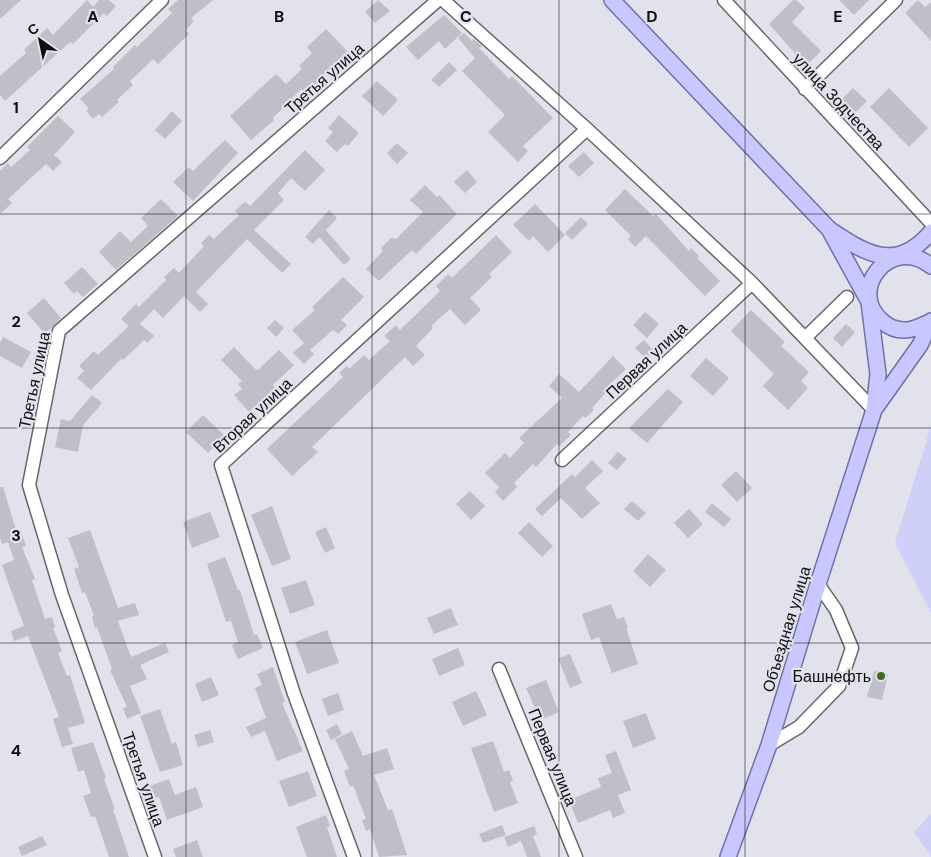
<svg xmlns="http://www.w3.org/2000/svg" width="931" height="857" viewBox="0 0 931 857" font-family="'DM Sans',sans-serif">
<rect width="100%" height="100%" fill="#e1e2eb"/>
<path fill="#ced0f7" d="M931,426V613L895,543Z
M931,814V857L914,832Z"/>
<path fill="#bebfc7" d="M0,0H21L0,19Z
M87,0L93,7L99,0H109L116,6L107,16L104,13L73,44L70,42L5,101L0,95V76L26,53L24,50L47,28L53,35Z
M178,0H213L191,18L194,21L186,30L189,34L158,64L153,59L130,81L133,85L117,100L119,102L102,117L99,114L93,119L86,111L89,108L80,99L114,69L113,67L135,45L137,47L172,13L168,9Z
M378,0L390,11L375,23L365,12Z
M793,0H796L805,8L792,22L821,51L806,66L769,24Z
M839,0H869L854,15Z
M918,0L925,7L931,2V41L905,13Z
M444,15L462,33L445,49L439,41L418,60L406,47Z
M326,29L348,52L323,75L325,77L317,85L315,84L305,93L301,89L273,118L274,120L251,140L230,116L276,74L286,84L302,69L299,66L312,53L307,47Z
M464,33L472,41L474,39L482,46L479,48L509,79L512,76L553,118L523,146L528,151L518,162L488,132L505,115L462,71L475,58L458,38Z
M449,62L457,70L439,87L431,80Z
M377,81L398,100L383,116L362,96Z
M853,88L867,101L848,120L834,107Z
M889,88L928,128L909,147L870,107Z
M172,111L182,121L165,139L155,130Z
M339,115L359,133L348,146L345,144L337,152L325,141L333,132L328,128Z
M58,116L75,132L54,155L62,162L53,171L46,164L8,199L12,203L0,214V171L8,163L11,167L30,150L27,147Z
M225,140L238,153L193,201L173,182L189,167L193,171Z
M397,143L408,153L397,164L387,153Z
M305,150L325,170L305,191L291,178L278,193L284,200L254,230L291,264L282,273L247,239L196,292L208,304L200,312L184,296L163,318L154,309L140,324L154,336L147,343L144,340L123,360L122,358L91,390L77,378L84,371L79,366L94,351L98,355L129,326L121,319L136,304L139,307L166,280L164,277L174,268L179,273L204,246L201,243L209,235L214,239L239,215L235,211L245,202L250,206Z
M584,152L594,163L579,177L568,166Z
M467,170L477,182L465,193L454,182Z
M425,185L437,197L439,195L457,214L416,254L412,250L379,281L366,269L383,251L381,248L391,238L396,239L423,212L410,200Z
M625,189L653,216L656,214L689,251L691,248L699,256L697,258L720,281L705,296L646,236L635,247L628,239L631,236L605,210Z
M161,199L178,216L116,270L99,252L120,231L131,242L148,226L141,218Z
M535,204L565,235L548,252L533,236L529,241L513,225Z
M329,210L337,218L326,230L323,227L351,259L344,265L319,237L313,244L305,237Z
M581,217L588,224L572,240L565,233Z
M496,235L512,252L489,274L492,277L470,298L481,310L465,325L450,309L431,326L433,328L416,346L425,355L413,366L405,357L312,447L318,452L292,476L267,449L343,377L339,373L347,366L349,369L364,355L369,360L390,341L384,336L396,325L400,330L440,291L436,286L448,274L452,278Z
M82,267L98,284L83,297L77,291L74,294L64,283Z
M343,277L364,297L341,320L347,325L338,334L333,330L310,350L314,354L304,364L293,353L304,343L292,330L315,310L312,307Z
M44,298L61,318L45,334L27,313Z
M751,310L785,342L781,346L809,372L801,381L808,388L788,410L763,386L774,374L731,331Z
M645,312L659,324L647,338L633,325Z
M275,320L284,328L276,337L267,328Z
M846,324L855,332L842,347L833,338Z
M3,337L31,352L22,368L0,356V343Z
M644,340L654,351L646,359L635,348Z
M234,347L255,369L258,370L279,350L294,365L273,385L275,388L249,412L234,395L242,389L238,384L242,381L221,360Z
M613,356L626,369L609,385L611,387L592,408L594,410L585,418L583,416L568,432L571,435L559,446L557,444L536,467L533,464L514,483L517,487L503,501L495,492L499,487L485,473L505,453L510,458L524,443L519,438L562,398L549,386L559,374L579,392Z
M706,358L729,378L713,396L690,376Z
M668,389L683,402L647,443L629,428Z
M92,395L102,403L83,425L78,452L55,447L61,419L70,421Z
M203,415L225,436L208,453L186,432Z
M618,452L627,459L617,470L608,463Z
M592,460L603,471L585,488L600,503L582,519L561,498L542,516L535,509L572,474L575,477Z
M736,471L752,488L737,502L721,485Z
M0,487H3L16,530L20,529L26,546L22,547L35,579L32,580L45,619L52,617L55,627L53,628L62,651L58,653L67,676L70,675L85,723L68,728L73,744L62,747L53,719L59,717L28,636L14,641L11,631L24,626L2,565L14,560L8,542L2,544L0,538Z
M470,491L485,506L471,520L456,504Z
M632,501L646,513L638,521L624,509Z
M712,503L731,519L724,527L705,512Z
M272,506L291,559L272,566L251,515Z
M689,509L703,524L688,538L674,523Z
M210,512L220,537L192,548L183,522Z
M529,522L553,546L542,557L518,533Z
M326,527L335,548L325,553L315,532Z
M90,530L118,608L135,603L139,615L118,621L131,657L165,643L169,652L140,665L147,679L130,686L141,713L127,719L123,708L127,707L110,670L112,669L97,627L95,628L92,616H94L85,592L82,593L74,569L79,567L68,538Z
M648,554L666,570L650,587L633,571Z
M225,557L238,590H240L254,635L257,634L263,648L238,659L232,645L238,642L231,621L226,622L207,564Z
M306,580L315,605L290,614L281,588Z
M611,604L617,619L624,617L628,628H626L638,664L612,673L599,637L591,640L582,614Z
M451,608L458,625L434,634L427,618Z
M327,630L339,663L307,674L295,642Z
M458,648L465,665L439,676L432,659Z
M570,654L582,683L570,688L558,658Z
M273,667L285,702L282,703L303,751L277,761L265,731L251,737L246,727L266,718L255,688L262,685L257,674Z
M874,671L888,674L882,700L867,697Z
M211,677L219,695L202,702L195,684Z
M546,680L559,712L540,720L526,688Z
M476,691L487,715L463,726L452,702Z
M338,693L344,710L328,716L322,699Z
M160,709L172,744L176,742L183,765L160,772L140,716Z
M646,713L656,739L633,748L623,721Z
M337,724L342,734L331,740L326,730Z
M210,730L214,742L198,747L194,735Z
M352,731L363,756L387,748L394,769L374,775L388,810L392,809L407,855L379,857L370,829L366,831L362,820L366,819L353,785L350,787L344,771L349,769L335,739Z
M493,741L504,772L509,770L513,780L510,782L518,803L494,812L471,748Z
M93,742L106,778L104,779L115,809H113L129,857H109L95,816L91,817L83,796L91,793L84,770L78,772L71,748Z
M616,751L631,790L618,795L625,813L613,818L610,810L578,823L569,800L601,787L598,778L612,773L605,755Z
M308,771L317,796L289,807L279,781Z
M169,779L175,795L196,787L203,807L167,820L159,797L154,798L150,786Z
M326,815L330,826L327,827L337,857H307L296,827Z
M502,825L506,835L483,843L479,834Z
M534,826L537,834L533,836L541,857H527L521,841L508,847L504,837Z
M42,836L47,845L22,856L18,847Z
M197,840L203,857H176L173,849Z"/>
<g fill="none" stroke-linecap="round" stroke-linejoin="round">
<g stroke="#66666e" stroke-width="15">
<path id="minor" d="M443,0L587,129L752,283L874,410
M724,0L931,223
M805,89L896,0
M0,158L162,0
M805,338L847,297
M562,460L752,283
M499,669L576,857
M769,745L799,727L839,686L852,648L836,610L818,584
M155,857L62,595L29,485L59,331L438,0
M354,857L294,694L221,465L587,129"/>
</g>
<g stroke="#7070ab" stroke-width="18">
<path id="major" d="M612,0L829,229C866,254 896,273 931,232
M930,322C922,325 912,331 904,330C896,330 889,327 883,322C845,291 891,234 931,266
M876,407L920,345L931,321
M728,857L769,745L818,584L874,410L878,374L869,302L829,229"/>
</g>
<use href="#minor" stroke="#fff" stroke-width="12"/>
<use href="#major" stroke="#c9c8fe" stroke-width="15"/>
</g>
<path fill="none" stroke="#0e0e10" stroke-width="1" stroke-opacity="0.55" d="M186,0V857M372,0V857M559,0V857M745,0V857M0,214H931M0,428H931M0,643H931"/>
<circle fill="#426822" stroke="#e1e2eb" stroke-width="2" cx="881" cy="676" r="5"/>
<g text-anchor="middle" stroke-width="4.5" stroke-linejoin="round" paint-order="stroke">
<g font-size="16" fill="#0e0e10" stroke="#e1e2eb">
<text transform="translate(324 78) rotate(-41)" y="6">Третья улица</text>
<text transform="translate(839 101) rotate(47)" y="6">улица Зодчества</text>
<text transform="translate(646 360) rotate(-43)" y="6">Первая улица</text>
<text transform="translate(34 380) rotate(-78)" y="6">Третья улица</text>
<text transform="translate(252 415) rotate(-43)" y="6">Вторая улица</text>
<text transform="translate(786 629) rotate(-73)" y="6">Объездная улица</text>
<text transform="translate(553 757) rotate(68)" y="6">Первая улица</text>
<text transform="translate(144 779) rotate(71)" y="6">Третья улица</text>
</g>
<g font-size="16" fill="#0e0e10" stroke="#e1e2eb" text-anchor="end">
<text x="871" y="682">Башнефть</text>
</g>
</g>
<g font-size="16" text-anchor="middle" font-weight="bold" fill="#0e0e10" stroke="#e1e2eb" stroke-width="4.5" stroke-linejoin="round" paint-order="stroke">
<text x="93" y="22">A</text>
<text x="279" y="22">B</text>
<text x="466" y="22">C</text>
<text x="652" y="22">D</text>
<text x="838" y="22">E</text>
<text x="16" y="113">1</text>
<text x="16" y="327">2</text>
<text x="16" y="541">3</text>
<text x="16" y="756">4</text>
</g>
<g transform="translate(40 40) rotate(327)" stroke="#e1e2eb" stroke-width="4" paint-order="stroke">
<path d="M0-4L9 19L0 12L-9 19Z" fill="#0e0e10"/>
<text y="-8" font-size="14" font-weight="bold" text-anchor="middle" fill="#0e0e10">С</text>
</g>
</svg>
